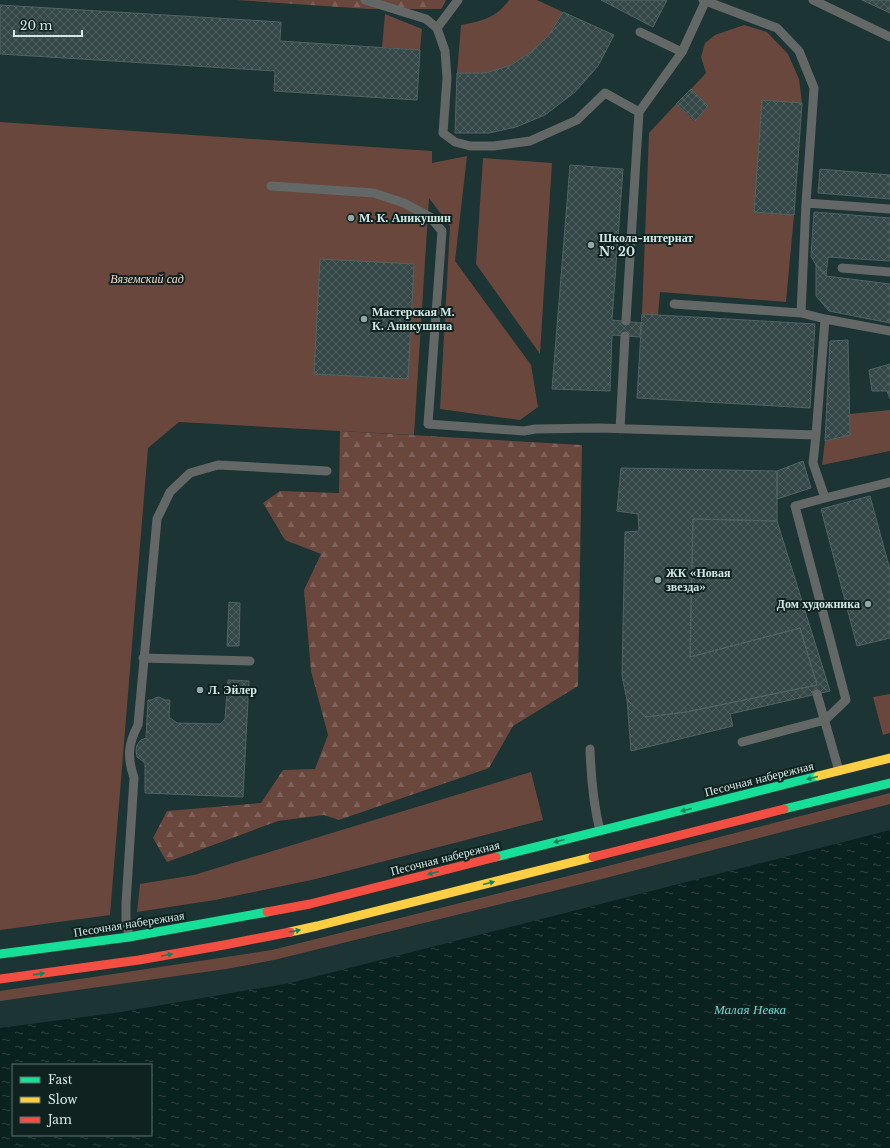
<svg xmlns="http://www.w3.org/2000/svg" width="890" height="1148" viewBox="0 0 890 1148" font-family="'Libre Baskerville',serif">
<defs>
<pattern id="forest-firs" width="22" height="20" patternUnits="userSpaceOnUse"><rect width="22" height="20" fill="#69473d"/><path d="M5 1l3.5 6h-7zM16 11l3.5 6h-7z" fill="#7e6259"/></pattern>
<pattern id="water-ripples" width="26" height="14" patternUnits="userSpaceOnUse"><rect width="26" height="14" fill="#09211f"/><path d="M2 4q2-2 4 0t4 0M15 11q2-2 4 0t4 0" fill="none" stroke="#2c4140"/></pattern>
<pattern id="building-cross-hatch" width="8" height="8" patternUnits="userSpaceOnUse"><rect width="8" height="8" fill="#354847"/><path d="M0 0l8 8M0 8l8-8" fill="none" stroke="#516262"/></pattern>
</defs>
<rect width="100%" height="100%" fill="#1c3433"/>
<path fill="#69473d" d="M509,0H537L563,12L549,35L531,52L511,65L486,73H457L461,25C482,21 496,18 509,0Z
M385,14L422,29L420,50L382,47Z
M744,25L767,32L788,54L799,79L802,103L754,212L794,215L786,302L660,292L658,315L642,314L649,133L676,104L694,121L708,106L691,89L706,73L701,57L705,43L715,35Z
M0,122L432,151V163L467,156L455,261L531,365L538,407L520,420L440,409L450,226L429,198L414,435L179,422L148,448L110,915L0,930Z
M483,158L552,163L540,354L476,264Z
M890,410V451L822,465L825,441L850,435V414Z
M890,694V733L883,735L873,697Z
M531,772L543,820L316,879L215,900L137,912L140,884L194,875Z
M890,793V804L602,879L274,960L226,969L0,1001V991L272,950L600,868Z"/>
<path fill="url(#forest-firs)" d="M236,0H446L441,9H369Z
M340,431L582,445L578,686L513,726L489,768L339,820L324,815L278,821L167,862L153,838L167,811L261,803L283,770L315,769L328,735L311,671L304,590L321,554L285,540L263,503L280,491L339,493Z"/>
<path fill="url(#water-ripples)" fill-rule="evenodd" d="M890,830V1148H0V1028L121,1012L290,983ZM13,1065H151V1135H13Z"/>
<path fill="url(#building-cross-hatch)" stroke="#506362" d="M601,0H667L653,27Z
M862,0H890V13Z
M0,5L281,22L280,41L420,50L417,100L274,91L275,71L0,54Z
M563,12L614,35L598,66L575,92L545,115L516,127L489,133H455L457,73H486L511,65L531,52L549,35Z
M691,89L708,106L695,121L676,104Z
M762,100L802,103L794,215L754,212Z
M570,165L623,169L612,320L641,323L640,337L612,335L610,391L552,389Z
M820,169L890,175V199L818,193Z
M814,212L890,218V261L828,257L826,276L816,265L811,256Z
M320,259L414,264L408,379L314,374Z
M816,265L826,276L890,284V323L829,311L816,296Z
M642,314L815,324L810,408L637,398Z
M848,340L850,435L825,441L830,341Z
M890,364V399L887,391H872L869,370Z
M803,461L811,488L777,499V471Z
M621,468L777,471V521L693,519L690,657L800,628L817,685L686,712L646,717L627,700L622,676L625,532L639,531L638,514L617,511Z
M870,496L890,570V638L857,646L821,509Z
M693,519L777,521L830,691L730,714L733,726L631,751L627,700L646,717L686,712L817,685L800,628L690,657Z
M229,602L240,603L239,646H227Z
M228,680L249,681L243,797L145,793V763L137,757L136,751L137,745L141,740L146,738L148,700H152L155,698L159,697L165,700H170L169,717L177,723L220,724L225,719Z"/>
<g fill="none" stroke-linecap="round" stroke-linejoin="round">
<path stroke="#636765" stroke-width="9" d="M365,0L426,19L437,28L445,51L447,78L443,133L455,142L470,146H494L530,141L577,120L605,93L639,112
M703,0L777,28L799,51L814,88L806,203L890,209
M813,0L890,37
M437,28L458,0
M640,32L682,52L706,0
M271,186L374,193L404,203L430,217L442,231L428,424L524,431L535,429L599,428L816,435L813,463L825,498L890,482
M806,203L801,313L825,319L816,435
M842,268L890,272
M674,304L801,313
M825,319L890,331
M626,321L639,112L682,52
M620,429L625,336
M143,658L250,661
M817,694L839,771
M742,742L825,720L846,700L795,506L825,498
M590,749C591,778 593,803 600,831
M129,937L126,919V903L134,778C127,757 128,744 138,725L157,519L170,492L190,473L218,465L327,471"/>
<path stroke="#16e098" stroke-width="9" d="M784,809L890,783
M496,857L818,776
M0,954L129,937L267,912"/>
<path stroke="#ffcf43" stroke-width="9" d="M818,776L890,758
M290,932L317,926L593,857"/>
<path stroke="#f24e42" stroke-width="9" d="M593,857L784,809
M267,912L310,904L496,857
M0,979L139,960L224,945L290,932"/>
</g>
<defs><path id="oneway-solid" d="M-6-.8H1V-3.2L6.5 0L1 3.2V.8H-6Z"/></defs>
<g fill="#13815c">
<use href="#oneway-solid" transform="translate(812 778) rotate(166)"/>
<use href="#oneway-solid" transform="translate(686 810) rotate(166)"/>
<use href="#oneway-solid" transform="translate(559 841) rotate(166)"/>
<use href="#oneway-solid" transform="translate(433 873) rotate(166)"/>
<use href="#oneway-solid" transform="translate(489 883) rotate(-14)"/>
<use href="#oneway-solid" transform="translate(295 931) rotate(-11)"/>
<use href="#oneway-solid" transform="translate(167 955) rotate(-10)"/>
<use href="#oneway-solid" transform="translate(39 974) rotate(-8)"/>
</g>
<g fill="#92aaa7" stroke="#102220" stroke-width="1.5">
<circle cx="351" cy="218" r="4"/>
<circle cx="591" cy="245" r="4"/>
<circle cx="364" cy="319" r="4"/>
<circle cx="658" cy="580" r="4"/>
<circle cx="868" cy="604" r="4"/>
<circle cx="200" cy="690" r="4"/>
</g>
<g text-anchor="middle" stroke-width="4" stroke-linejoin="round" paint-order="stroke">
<g font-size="12" font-weight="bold" fill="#d2e9e6" stroke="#102220" text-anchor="start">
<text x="359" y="222">М. К. Аникушин</text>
<text x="599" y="242">Школа-интернат<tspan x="599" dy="14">№ 20</tspan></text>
<text x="372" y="316">Мастерская М.<tspan x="372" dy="14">К. Аникушина</tspan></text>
<text x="666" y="577">ЖК «Новая<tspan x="666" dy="14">звезда»</tspan></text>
<text x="860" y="608" text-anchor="end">Дом художника</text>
<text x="208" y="694">Л. Эйлер</text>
</g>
<g font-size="12" font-style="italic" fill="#f8d4ca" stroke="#102220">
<text x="147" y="283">Вяземский сад</text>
</g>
<g font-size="12" fill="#d2e9e6" stroke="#102220">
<text transform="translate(759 779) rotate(-14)" y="4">Песочная набережная</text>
<text transform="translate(445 858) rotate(-14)" y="4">Песочная набережная</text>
<text transform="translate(129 924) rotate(-9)" y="4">Песочная набережная</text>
</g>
<g font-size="13" font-style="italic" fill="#66dbd0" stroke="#102220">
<text x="750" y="1014">Малая Невка</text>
</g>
</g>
<rect x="12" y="1064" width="140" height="72" fill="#102220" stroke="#5e726f"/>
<rect x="20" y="1077" width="20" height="6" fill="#16e098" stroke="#5e726f"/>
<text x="48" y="1084" font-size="12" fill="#d2e9e6">Fast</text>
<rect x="20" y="1097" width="20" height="6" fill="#ffcf43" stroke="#5e726f"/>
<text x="48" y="1104" font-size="12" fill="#d2e9e6">Slow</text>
<rect x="20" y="1117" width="20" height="6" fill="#f24e42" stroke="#5e726f"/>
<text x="48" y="1124" font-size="12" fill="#d2e9e6">Jam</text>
<path d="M14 30v6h68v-6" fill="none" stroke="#d2e9e6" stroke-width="2"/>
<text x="20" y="30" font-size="12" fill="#d2e9e6" stroke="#102220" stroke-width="3" paint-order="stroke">20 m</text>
</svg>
